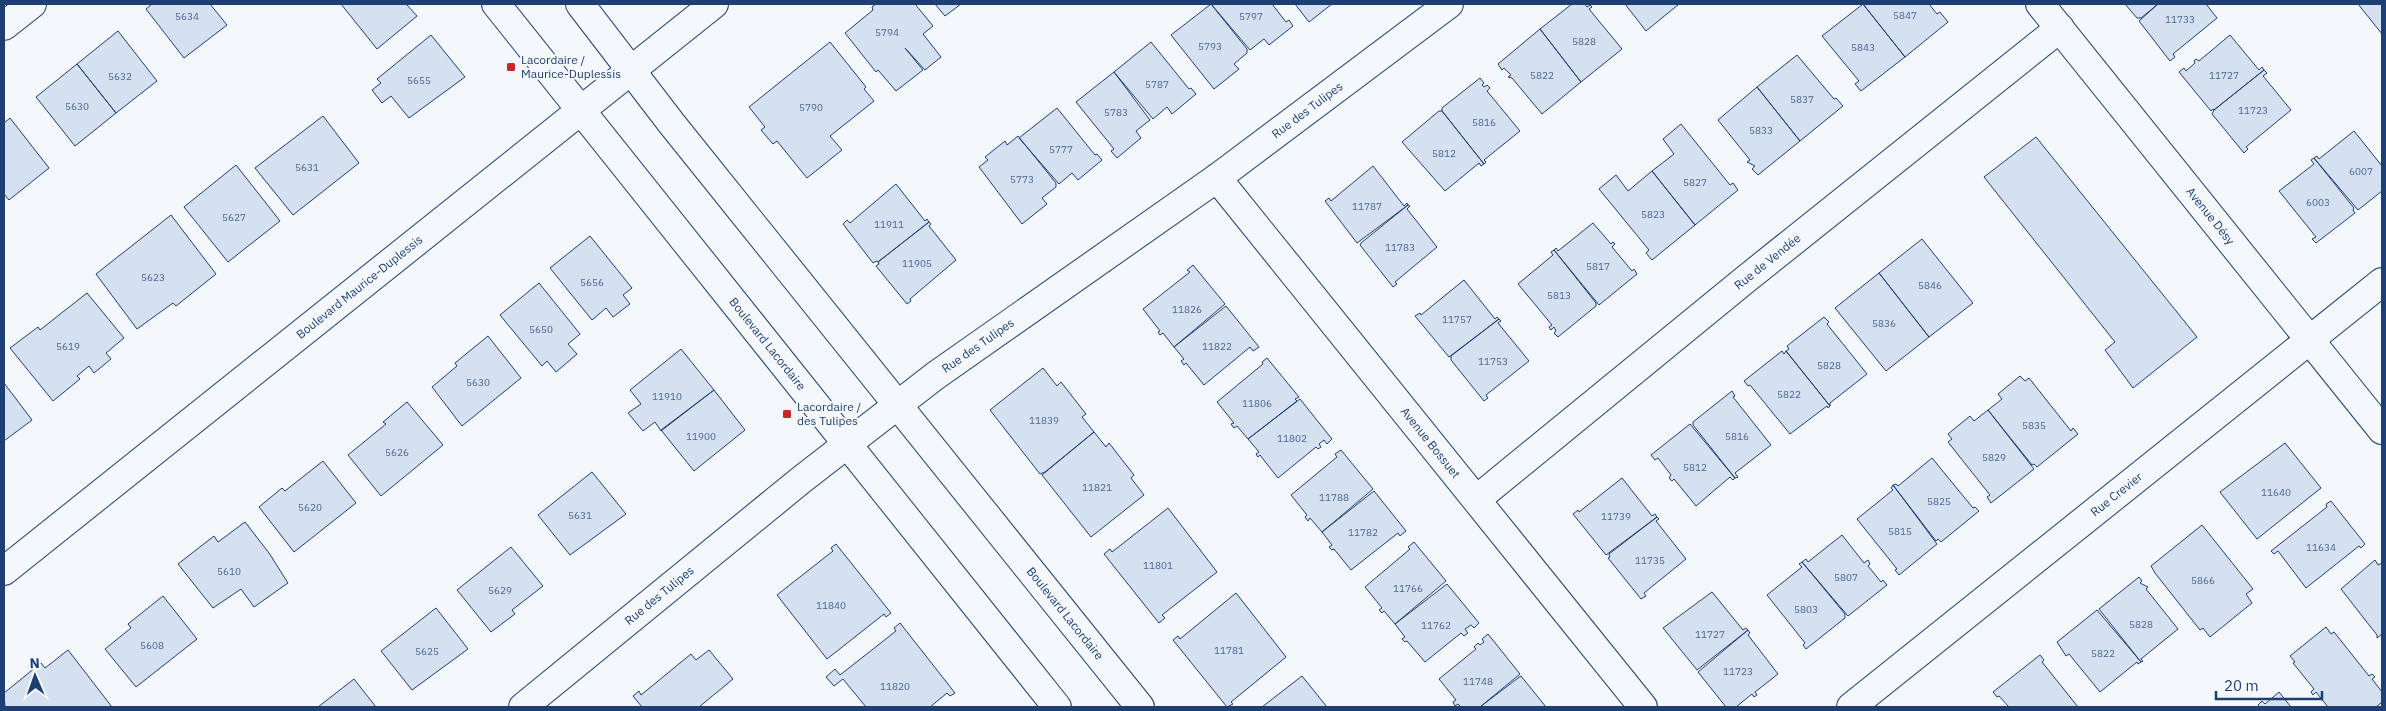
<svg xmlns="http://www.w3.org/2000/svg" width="2386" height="711" viewBox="0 0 2386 711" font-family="'IBM Plex Sans',sans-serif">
<rect width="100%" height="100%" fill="#f4f7fb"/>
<path fill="#d5e0f0" stroke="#1d3f73" d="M152,4H210L227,25L184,58L146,9Z
M341,4H406L417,16L377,49Z
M876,4H915L933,26L923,34L941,57L925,70L905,48L923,70L896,91L878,70L876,72L845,33L873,10L872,7Z
M935,4H961L945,16Z
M1211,4L1247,49V53L1234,64L1239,69L1214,89L1171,35Z
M1211,4H1272L1286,22L1289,20L1293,26L1269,45L1264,39L1250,50Z
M1295,4H1332L1309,22Z
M1572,4H1585L1587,7L1590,5L1592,7L1589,9L1622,49L1581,82L1540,29Z
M1625,4H1679L1646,31Z
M1863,4L1905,57L1861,91L1855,84L1859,81L1822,36Z
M1863,4H1929L1937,14L1940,12L1948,22L1905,57Z
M2125,4H2158L2141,18H2137Z
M2158,4H2206L2217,18L2173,54L2175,57L2170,61L2139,21Z
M2358,4H2382V34Z
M1540,29L1581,82L1542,114L1512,78L1508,77L1511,75L1504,68L1502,70L1498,64Z
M118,31L157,81L116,113L77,64Z
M431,35L465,77L409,118L391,96L382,103L372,90L381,83L377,79Z
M2230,35L2259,70L2262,67L2264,70L2214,110L2213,109L2211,111L2179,72L2184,68L2186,71L2195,63L2194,61L2196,59L2199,61Z
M830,42L866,87L864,89L874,101L830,136L842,150L807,178L777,141L773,144L761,130L765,127L749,107Z
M1151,42L1189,89L1191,88L1196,94L1172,114L1167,107L1153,119L1114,72Z
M1797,55L1834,99L1836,98L1843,106L1800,141L1757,87Z
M77,64L116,113L75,146L36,97Z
M2264,70L2267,73L2263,76L2291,110L2246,147L2248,149L2244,153L2212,114L2214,110Z
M1114,72L1150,120L1136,131L1141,138L1117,158L1111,151L1114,149L1076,102Z
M1480,78L1484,83L1482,85L1484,87L1487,85L1490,88L1487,91L1520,131L1484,160L1486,162L1484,164L1442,111V108Z
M1757,87L1800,141L1758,175L1752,169L1755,166L1747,162L1750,160L1718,120Z
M1057,108L1095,155L1097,154L1102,160L1078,180L1072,173L1059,184L1019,138Z
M1439,111H1442L1484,164L1481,166L1479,163L1445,191L1402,142Z
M323,116L359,163L293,215L255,168Z
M10,118L49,168L9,200L4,194V123Z
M1681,124L1730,185L1733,183L1738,190L1695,225L1652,171L1674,154L1663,139Z
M2354,131L2382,166V191L2358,210L2314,158L2317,156L2319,159Z
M1018,136L1056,183V187L1042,198L1047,204L1022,224L979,167L988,160L985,157L1005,141L1007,145Z
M2036,137L2197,337L2133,388L2105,350L2115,342L1984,177Z
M2314,158L2354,208L2353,210L2355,213L2316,243L2312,239L2316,237L2279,191L2314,164L2311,160Z
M236,165L280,221L228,262L184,207Z
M1373,166L1404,206L1407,203L1408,205L1357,243L1325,201L1329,198L1331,201Z
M1652,171L1695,225L1652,260L1646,253L1649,250L1599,189L1616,175L1628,191Z
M896,184L925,221L927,219L929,222L878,262L876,261L873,263L843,224L847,220L850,223Z
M1408,205L1410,206L1407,209L1437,247L1395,282L1397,284L1393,287L1360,245L1361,243Z
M171,215L216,274L176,306L173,303L137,329L96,274Z
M929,222L931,224L929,226L956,260L910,299L911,301L907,304L876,266L879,264L878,262Z
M1593,223L1611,244L1613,242L1615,244L1612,247L1632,271L1634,269L1637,274L1599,305L1554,250L1556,248L1558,251Z
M590,236L632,288L623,295L630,304L613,317L606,308L592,320L550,268Z
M1922,239L1973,303L1929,337L1879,273Z
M1554,250L1596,303V306L1558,337L1554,333L1556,331L1554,327L1551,330L1549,327L1552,325L1518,284L1553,255L1551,252Z
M1193,265L1225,304L1174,347L1163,333L1160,335L1158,332L1160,331L1143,309L1190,272L1187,270Z
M1879,273L1929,337L1886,371L1835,308Z
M1464,280L1495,319L1497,317L1499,319L1449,357L1415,316L1420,313L1421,315Z
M539,283L580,334L568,344L577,354L556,372L547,361L542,366L500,315Z
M87,293L124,338L106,353L111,359L94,373L89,366L77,376L80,379L53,401L10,348L38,327L40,330Z
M1226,306L1259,347L1253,351L1250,347L1204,385L1186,363L1184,365L1181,361L1184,359L1174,347Z
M1824,317L1829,322L1827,324L1867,374L1830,403V406L1786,351L1789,349L1787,346Z
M1499,319L1501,321L1498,323L1529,361L1486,395L1488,398L1484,401L1451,360V356Z
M488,336L521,378L462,426L432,387L457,366L455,363Z
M681,349L714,390L661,431L655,422L643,431L628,413L641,404L630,390Z
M1782,351L1784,354L1786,351L1830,406L1828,408L1827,406L1790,434L1750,385L1748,386L1744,381Z
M1267,358L1299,397L1295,399L1297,401L1248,439L1237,426L1234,428L1231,424L1234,423L1217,402L1263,364L1262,362Z
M1043,368L1057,386L1061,382L1086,414L1082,417L1094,432L1045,472L1040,474L990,410Z
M2020,376L2025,381L2029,378L2071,431L2073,428L2078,434L2037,467L2034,464L2032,465L1988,410L2002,399L1998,394Z
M4,383L32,420L4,441Z
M714,390L745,430L694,471L661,430Z
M1732,391L1735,396L1733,397L1771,445L1735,473L1738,477L1735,478L1693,425V422Z
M1300,399L1332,439L1327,444L1324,440L1319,444L1321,447L1318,449L1316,447L1278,478L1260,455L1258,457L1256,454L1259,452L1248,439Z
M407,402L443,445L381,496L348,455L386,424L383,422Z
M1988,410L2034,469L1991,503L1987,497L1990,495L1948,442L1952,439L1948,434L1970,416L1974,421Z
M1690,424L1735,478L1733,480L1730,477L1696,506L1674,479L1672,481L1669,478L1671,475L1658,458L1655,460L1651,455Z
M1094,432L1106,447L1109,443L1134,475L1131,478L1144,495L1091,537L1042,475Z
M2285,443L2321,488L2257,539L2220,492Z
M1341,450L1373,489L1322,532L1310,518L1308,521L1305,517L1307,515L1291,495L1337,457L1335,454Z
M1932,458L1973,508L1975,507L1979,511L1941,542L1938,539L1936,541L1893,485L1896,484L1898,486Z
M323,461L356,503L294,552L259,507L282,488L285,491Z
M592,472L626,514L570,555L538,515Z
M1622,478L1652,516L1655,514L1657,517L1606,555L1573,514L1578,510L1579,512Z
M1893,485L1937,544L1899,575L1895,570L1897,569L1857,519L1893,490L1891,488Z
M1374,491L1406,531L1400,536L1398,533L1351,570L1334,549L1332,550L1329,547L1332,545L1322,532Z
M2331,501L2365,544L2361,548L2359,546L2306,588L2278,551L2274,554L2271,551L2327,507L2326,504Z
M1168,508L1217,572L1162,615L1165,618L1159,623L1104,554L1110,549L1112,552Z
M1657,517L1659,519L1656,521L1686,559L1644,593L1646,596L1641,599L1608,558L1610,557L1609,554Z
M245,522L269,553L288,583L254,607L241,589L213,608L178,564L214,536L218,542Z
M2202,525L2253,589L2246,594L2252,603L2210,637L2203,628L2200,630L2155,573L2151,566Z
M1842,535L1864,563L1868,560L1870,564L1868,566L1881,582L1883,580L1887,585L1848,616L1802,562L1806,559L1808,562Z
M1414,542L1446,581L1395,624L1384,611L1382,613L1379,610L1382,608L1365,587L1410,549L1408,547Z
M836,544L891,613L886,617L884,614L827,659L777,595L833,551L831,548Z
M511,547L543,586L512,610L515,614L491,632L457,590Z
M2375,560L2378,565L2382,563V634L2377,638V635L2341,589Z
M1802,562L1845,614V618L1806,649L1803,645L1805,643L1767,595L1802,567L1799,564Z
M2139,577L2142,581L2140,583L2148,587L2146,589L2178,629L2141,659L2143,661L2141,662L2099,609Z
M1447,584L1479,623L1474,628L1471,625L1465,629L1468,633L1464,636L1461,633L1425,662L1407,641L1405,642L1402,639L1405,637L1395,624Z
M1712,592L1743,630L1746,628L1748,630L1697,670L1663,628Z
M1236,593L1286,657L1231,702L1233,704L1227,707L1173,640L1178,636L1180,639Z
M163,596L197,639L136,687L105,649L131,628L128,624Z
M436,608L468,649L412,690L381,651Z
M2097,610L2141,662L2138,664L2137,662L2100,692L2069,654L2066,656L2057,642Z
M900,623L955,693L950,696L947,693L930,707H866L843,679L834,686L826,677L835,669L840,675L896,631L894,628Z
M2326,627L2331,634L2334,632L2369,676L2372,674L2375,677L2372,679L2382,692V702L2376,707H2328L2316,692L2313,695L2311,692L2314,689L2293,663L2295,662L2290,656Z
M1748,630L1750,633L1748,635L1778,674L1755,692L1757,695L1754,697L1752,694L1736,707H1726L1698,672Z
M1488,634L1520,674L1480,707H1461L1458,704L1455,706L1453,702L1456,700L1439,679L1476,649L1474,647L1478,643L1480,645L1484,642L1482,639Z
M68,650L112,707H5L4,693L41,663L45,668Z
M709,650L733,679L699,707H642L633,696L639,691L641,695L691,654L696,660Z
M2040,655L2044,660L2042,662L2078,707H2009L1999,696L1997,697L1993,692Z
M1302,676L1327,707H1262Z
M1521,676L1546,707H1480L1518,678Z
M354,679L376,707H318Z
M2279,692L2291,707H2260L2258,705L2262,701L2265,704Z"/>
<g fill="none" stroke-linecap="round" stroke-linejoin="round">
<g stroke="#1d3f73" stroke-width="30">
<g id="street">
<path id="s1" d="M2040,4L2382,430"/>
<path d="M4,26L32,4"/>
<path id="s2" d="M1217,178L1643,707"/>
<path id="s3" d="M1477,499L1746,279L2060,28"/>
<path id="s4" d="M4,571L714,4"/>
<path id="s5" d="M523,707L801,480L935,376L1217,178L1449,4"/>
<path id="s6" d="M1851,707L2382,282"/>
</g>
</g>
<g stroke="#1d3f73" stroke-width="30">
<g id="secondary">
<path id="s7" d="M496,4L1057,707"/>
<path id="s8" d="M580,4L672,124L1140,707"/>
</g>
</g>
<use href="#street" stroke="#f4f7fb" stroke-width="28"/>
<use href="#secondary" stroke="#f4f7fb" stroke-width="28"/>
</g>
<g fill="#c62828" stroke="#f4f7fb" stroke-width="2">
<rect x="506" y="62" width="10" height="10" rx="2.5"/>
<rect x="782" y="409" width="10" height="10" rx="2.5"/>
</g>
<g text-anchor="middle" stroke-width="4" stroke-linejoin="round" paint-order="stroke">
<g font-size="10" fill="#4b6792">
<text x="1905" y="19">5847</text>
<text x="187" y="20">5634</text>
<text x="1251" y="20">5797</text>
<text x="2180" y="23">11733</text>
<text x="887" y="36">5794</text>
<text x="1584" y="45">5828</text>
<text x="1210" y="50">5793</text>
<text x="1863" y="51">5843</text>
<text x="1542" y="79">5822</text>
<text x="2224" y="79">11727</text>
<text x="120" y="80">5632</text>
<text x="419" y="84">5655</text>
<text x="1157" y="88">5787</text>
<text x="1802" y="103">5837</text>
<text x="77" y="110">5630</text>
<text x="811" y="111">5790</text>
<text x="2253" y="114">11723</text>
<text x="1116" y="116">5783</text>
<text x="1484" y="126">5816</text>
<text x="1761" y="134">5833</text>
<text x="1061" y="153">5777</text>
<text x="1444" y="157">5812</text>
<text x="307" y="171">5631</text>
<text x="2361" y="175">6007</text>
<text x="1022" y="183">5773</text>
<text x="1695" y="186">5827</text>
<text x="2318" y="206">6003</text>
<text x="1367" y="210">11787</text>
<text x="1653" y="218">5823</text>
<text x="234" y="221">5627</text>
<text x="889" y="228">11911</text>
<text x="1400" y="251">11783</text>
<text x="917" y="267">11905</text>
<text x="1598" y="270">5817</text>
<text x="153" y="281">5623</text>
<text x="592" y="286">5656</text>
<text x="1930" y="289">5846</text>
<text x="1559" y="299">5813</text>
<text x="1187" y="313">11826</text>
<text x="1457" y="323">11757</text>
<text x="1884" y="327">5836</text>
<text x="541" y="333">5650</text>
<text x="68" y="350">5619</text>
<text x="1217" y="350">11822</text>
<text x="1493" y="365">11753</text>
<text x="1829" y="369">5828</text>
<text x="478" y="386">5630</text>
<text x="1789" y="398">5822</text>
<text x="667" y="400">11910</text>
<text x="1257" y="407">11806</text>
<text x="1044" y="424">11839</text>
<text x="2034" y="429">5835</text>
<text x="701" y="440">11900</text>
<text x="1737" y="440">5816</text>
<text x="1292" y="442">11802</text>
<text x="397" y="456">5626</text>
<text x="1994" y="461">5829</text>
<text x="1695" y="471">5812</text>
<text x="1097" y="491">11821</text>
<text x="2276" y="496">11640</text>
<text x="1334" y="501">11788</text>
<text x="1939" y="505">5825</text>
<text x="310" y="511">5620</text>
<text x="580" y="519">5631</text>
<text x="1616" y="520">11739</text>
<text x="1900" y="535">5815</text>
<text x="1363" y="536">11782</text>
<text x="2321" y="551">11634</text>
<text x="1650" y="564">11735</text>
<text x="1158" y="569">11801</text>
<text x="229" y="575">5610</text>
<text x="1846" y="581">5807</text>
<text x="2203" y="584">5866</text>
<text x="1408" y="592">11766</text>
<text x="500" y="594">5629</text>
<text x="831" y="609">11840</text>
<text x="1806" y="613">5803</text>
<text x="2141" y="628">5828</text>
<text x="1436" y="629">11762</text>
<text x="1710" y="638">11727</text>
<text x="152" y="649">5608</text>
<text x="1229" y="654">11781</text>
<text x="427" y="655">5625</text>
<text x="2103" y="657">5822</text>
<text x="1738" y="675">11723</text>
<text x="1478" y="685">11748</text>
<text x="895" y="690">11820</text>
</g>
<g font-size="12" fill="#1d3f73" stroke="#f4f7fb" text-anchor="start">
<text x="521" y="64">Lacordaire /<tspan x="521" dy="14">Maurice-Duplessis</tspan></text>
<text x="797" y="411">Lacordaire /<tspan x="797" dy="14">des Tulipes</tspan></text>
</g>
<g font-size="12" fill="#1d3f73" stroke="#f4f7fb">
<text dy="4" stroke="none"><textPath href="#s5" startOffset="986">Rue des Tulipes</textPath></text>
<text dy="4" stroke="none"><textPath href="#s1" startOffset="272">Avenue Désy</textPath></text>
<text dy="4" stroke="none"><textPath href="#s3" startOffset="375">Rue de Vendée</textPath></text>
<text dy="4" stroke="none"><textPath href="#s4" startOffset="455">Boulevard Maurice-Duplessis</textPath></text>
<text dy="4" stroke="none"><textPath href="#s7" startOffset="435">Boulevard Lacordaire</textPath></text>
<text dy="4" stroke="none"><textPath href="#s5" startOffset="581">Rue des Tulipes</textPath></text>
<text dy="4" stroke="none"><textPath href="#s2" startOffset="340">Avenue Bossuet</textPath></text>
<text dy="4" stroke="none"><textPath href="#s6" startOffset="340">Rue Crevier</textPath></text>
<text dy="4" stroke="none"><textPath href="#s5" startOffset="176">Rue des Tulipes</textPath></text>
<text dy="4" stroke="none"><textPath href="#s8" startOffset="779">Boulevard Lacordaire</textPath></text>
</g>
</g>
<rect width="2386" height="711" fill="none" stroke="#1d3f73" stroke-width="10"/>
<g transform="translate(35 676) rotate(358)" stroke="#f4f7fb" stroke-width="4" paint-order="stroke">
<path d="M0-4L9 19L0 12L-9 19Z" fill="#1d3f73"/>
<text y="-8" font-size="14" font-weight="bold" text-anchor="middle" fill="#1d3f73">N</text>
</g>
<path d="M2216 691v8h106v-8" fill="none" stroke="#1d3f73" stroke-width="2.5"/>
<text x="2224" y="691" font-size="15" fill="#1d3f73" stroke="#f4f7fb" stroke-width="4" paint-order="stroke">20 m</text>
</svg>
